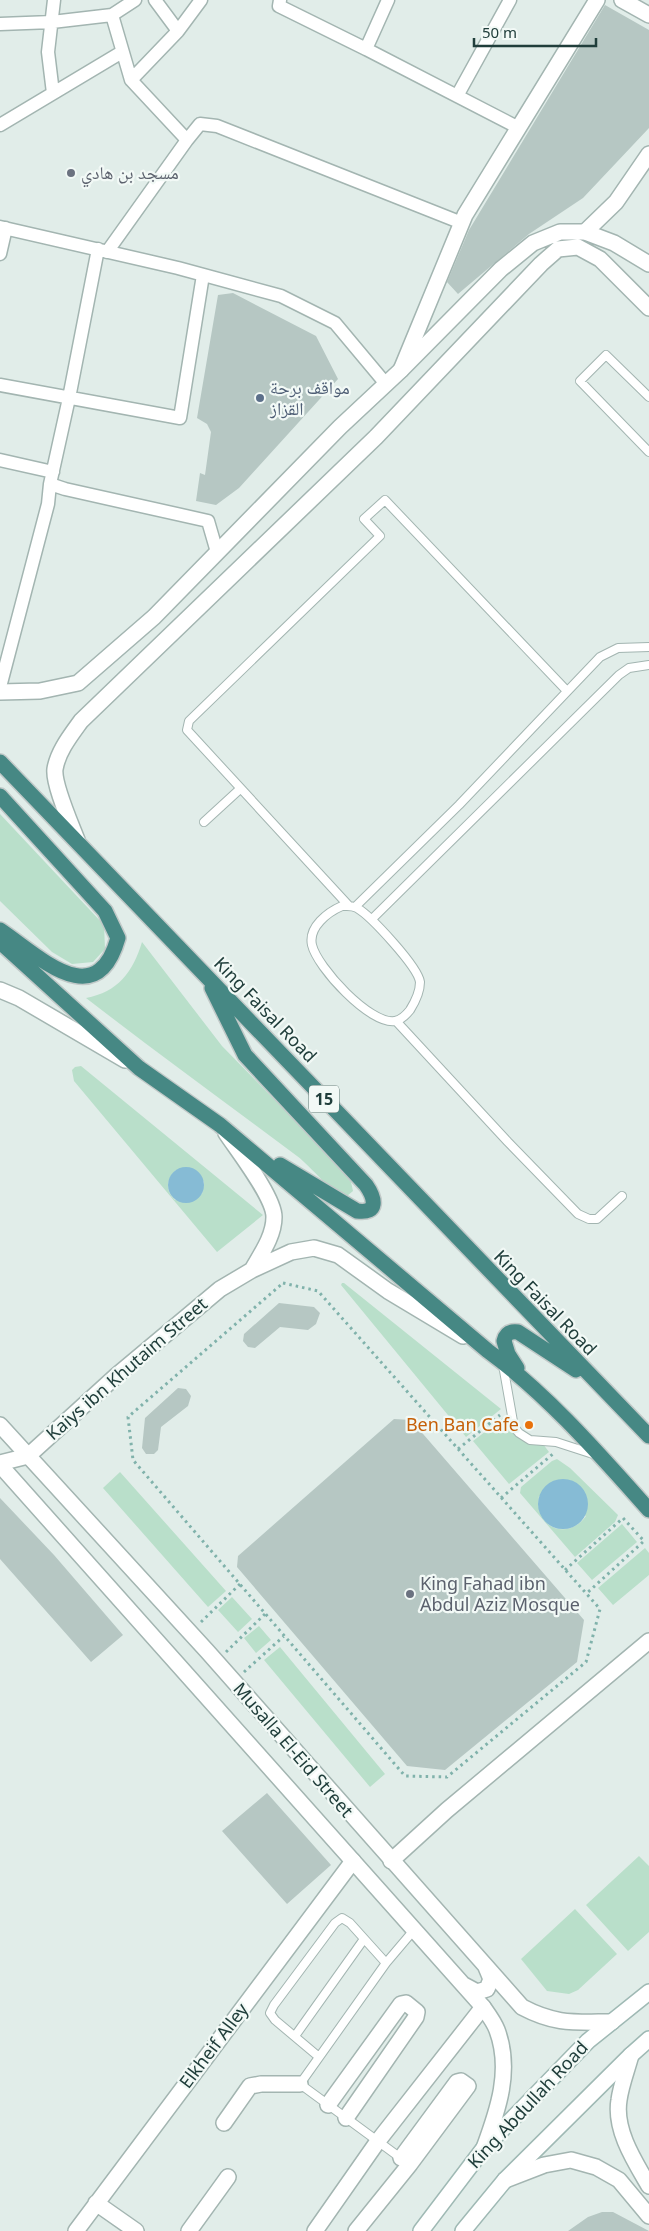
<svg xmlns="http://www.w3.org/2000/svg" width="649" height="2231" viewBox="0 0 649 2231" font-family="'Noto Sans','Noto Naskh Arabic',sans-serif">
<rect width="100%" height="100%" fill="#e1ede9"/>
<path fill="#b9dfca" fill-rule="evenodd" d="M0,814L104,925L105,949L93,962L72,964L52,952L0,901Z
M142,942L222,1046L311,1137L351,1182L353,1191L347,1196C327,1190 313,1168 297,1156C226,1103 156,1052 86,998C118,992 133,972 142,942Z
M81,1066L263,1215L217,1252L74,1081L72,1070L75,1067ZM176,1170L198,1172L204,1182L202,1194L175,1200C165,1191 166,1179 176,1170Z
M342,1283H344L501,1409L466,1437L341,1285Z
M507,1415C514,1436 520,1443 543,1444L549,1452L509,1484L473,1441Z
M557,1459L570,1468L618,1515L615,1522L575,1557L520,1493L521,1487L552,1461ZM539,1496L586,1516C567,1542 534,1527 539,1496Z
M120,1472L226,1591L208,1607L103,1488Z
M622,1524L637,1542L592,1580L577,1563Z
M645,1548L649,1553V1575L613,1605L598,1588Z
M232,1597L252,1619L238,1632L218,1610Z
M259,1626L271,1640L256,1653L244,1638Z
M280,1647L385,1774L370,1787L264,1660Z
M639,1856L649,1866V1932L628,1951L586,1905Z
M575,1909L617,1954L578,1990L569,1994L547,1991L521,1959Z"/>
<path fill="#86bbd5" d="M168 1185a18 18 0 1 1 36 0a18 18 0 1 1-36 0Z
M538 1504a25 25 0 1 1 50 0a25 25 0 1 1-50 0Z"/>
<path fill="#b6c7c3" d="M605,5L649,30V128L583,198L529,234L458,294L447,282L469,230Z
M233,293L316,336L338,379L239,488L216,505L196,501L200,473L205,475L211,432L207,424L197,418L218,295Z
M279,1303L314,1307L320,1313L316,1324L308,1330L280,1327L255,1348L248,1347L243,1341L244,1334Z
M178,1388L186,1389L191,1396L188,1406L161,1427L158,1450L154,1454H146L142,1448L145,1418Z
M394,1419L411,1420L584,1620L577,1662L445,1770L407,1766L237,1567L238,1556Z
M0,1498L54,1555L123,1635L91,1662L0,1559Z
M267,1793L331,1865L287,1904L222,1831Z
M602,2212H613L649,2231H568L588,2217Z"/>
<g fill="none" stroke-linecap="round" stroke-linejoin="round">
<g stroke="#a3b5b1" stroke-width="10">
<path id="service" d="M649,397L606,355L580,381L649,452
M204,822L240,789
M342,906C347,906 352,905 357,908C371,916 418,967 420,982C420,992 415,1002 410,1010C406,1015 401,1020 395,1021C370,1025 317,967 312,945C308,927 328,912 342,906Z
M349,906L187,730L189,721L380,536L364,519L385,500L567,691
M355,907L459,805L600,657L618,648L649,647
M372,919L619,675L629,668L649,665
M396,1021L508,1142L578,1214L589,1219H597L622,1196
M503,1365L514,1427L519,1433L530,1440L556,1442L593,1454
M295,2036L364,1939
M319,2057L275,2020L270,2013L274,2005L335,1923L342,1918L350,1923L386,1963
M402,2159L300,2084L386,1963L414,1930"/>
</g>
<g stroke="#a3b5b1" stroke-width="15">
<path id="pedestrian" d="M155,0L178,31
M280,0L279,6L366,49L388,0
M0,24L52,22L112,15
M366,49L519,128
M131,80L178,31L201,0
M53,93L48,52L54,0
M457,96L510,0
M0,125L122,52
M187,140L200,124L217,126L462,223
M0,227L178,268L281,296L335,323L386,384
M98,249L69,398L50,484L65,489L208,521L217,552
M107,252L187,140L131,80L112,15L135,0
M0,254L6,228
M0,385L180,418L203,275
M0,460L53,472
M0,687L48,504L50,484"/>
</g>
<g stroke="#a3b5b1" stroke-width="18">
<path id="minor" d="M622,0L649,15
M585,232L616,202L649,154
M401,370L465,215L597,0
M226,1133C238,1151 274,1197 274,1217C274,1236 261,1254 252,1270
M0,1463L28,1456L116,1376L220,1289L252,1270L291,1252L314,1248L338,1255L388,1291L463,1336
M391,1861L447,1810L649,1641
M631,2055C627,2070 621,2085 619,2100C614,2130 635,2162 649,2186
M328,2105L401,2004L406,2003L417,2012L416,2017L346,2118
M224,2123L250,2086L261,2084H300
M505,2180L544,2165L571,2160L596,2167L619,2180L649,2216
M96,2203L136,2231
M76,2231L353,1861
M189,2231L228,2177
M315,2231L378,2141L483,2007
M356,2231L410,2164L468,2086L461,2081L457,2082L401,2158"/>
</g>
<g stroke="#a3b5b1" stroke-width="18">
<path id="tertiary" d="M0,692L40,691L78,683L154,617L340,427L401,370L501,269L533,243L560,232H585L614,243L649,264
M77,840C71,824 53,784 55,769C58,751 71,735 81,721L376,437L541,264L558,249L578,247L600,259L649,308
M0,990L19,998L125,1060
M0,1425L207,1651L522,2007C556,2025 575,2022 612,2022
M0,1465L483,2007C488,2014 494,2022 497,2030C512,2070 498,2110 484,2148
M464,1985L477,1992L487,1989L491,1979L486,1967"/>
</g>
<g stroke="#9fb9b4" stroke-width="18">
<path id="secondary" d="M421,2231L484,2148L588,2041L649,1992
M463,2231L505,2180L631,2055L649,2039"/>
</g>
<g stroke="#c1c9c8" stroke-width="18">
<path id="trunk" d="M0,762L649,1436
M0,796L105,911L118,938C96,1015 39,956 0,930
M0,942L139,1068L220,1125L488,1351C548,1395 599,1454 649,1510
M212,988L245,1055L366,1185C375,1198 379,1214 357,1211L280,1165
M517,1368L508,1354L504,1341C506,1333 510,1331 518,1332L576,1370"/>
</g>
<path stroke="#80b2ab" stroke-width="3" stroke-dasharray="2.5 4" stroke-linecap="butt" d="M283,1283L318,1291L600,1609L586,1662L447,1777L405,1776L133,1460L128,1417Z
M458,1449L500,1415
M501,1498L554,1453
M565,1570L623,1518L644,1541L586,1594
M201,1622L240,1584
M226,1652L265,1614
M244,1672L284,1636"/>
<use href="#service" stroke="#fff" stroke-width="8"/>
<use href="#pedestrian" stroke="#fff" stroke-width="12"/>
<use href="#minor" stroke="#fff" stroke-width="15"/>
<use href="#tertiary" stroke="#fff" stroke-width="15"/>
<use href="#secondary" stroke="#fff" stroke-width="15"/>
<use href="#trunk" stroke="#468884" stroke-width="15"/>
</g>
<g fill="#6b7280" stroke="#f2f9f6" stroke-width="2">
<circle cx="71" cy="173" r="5"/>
<circle cx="410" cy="1594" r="5"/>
</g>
<circle fill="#5c6f8a" stroke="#f2f9f6" stroke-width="2" cx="260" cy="398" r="5"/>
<circle fill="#e8710a" stroke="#f2f9f6" stroke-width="2" cx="529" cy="1425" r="5"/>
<g text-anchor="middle" stroke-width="4.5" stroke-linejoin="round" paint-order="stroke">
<rect fill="#f2f9f6" stroke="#5f7673" stroke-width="1" x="309" y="1085.5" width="30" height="27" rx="4"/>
<g font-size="16" font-weight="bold" fill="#203e3b">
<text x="324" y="1105">15</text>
</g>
<g font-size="18" fill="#5b616d" stroke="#f2f9f6" text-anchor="start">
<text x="81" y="179">مسجد بن هادي</text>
<text x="420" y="1590">King Fahad ibn<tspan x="420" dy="21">Abdul Aziz Mosque</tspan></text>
</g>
<g font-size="18" fill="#4e5e75" stroke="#f2f9f6" text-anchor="start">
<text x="270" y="394">مواقف برحة<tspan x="270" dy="21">القزاز</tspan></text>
</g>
<g font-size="18" fill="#203e3b" stroke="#f2f9f6">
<text transform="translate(265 1010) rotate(46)" y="6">King Faisal Road</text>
<text transform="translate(545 1303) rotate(46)" y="6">King Faisal Road</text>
<text transform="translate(127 1369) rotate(-41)" y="6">Kaiys ibn Khutaim Street</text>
<text transform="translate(293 1750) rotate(49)" y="6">Musalla El-Eid Street</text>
<text transform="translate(214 2046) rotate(-53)" y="6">Elkheif Alley</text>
<text transform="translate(528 2105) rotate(-47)" y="6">King Abdullah Road</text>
</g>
<g font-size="18" fill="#c56008" stroke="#f2f9f6" text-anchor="end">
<text x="519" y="1431">Ben Ban Cafe</text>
</g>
</g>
<path d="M474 38v8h122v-8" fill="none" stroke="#203e3b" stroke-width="2.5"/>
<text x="482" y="38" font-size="15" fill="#203e3b" stroke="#f2f9f6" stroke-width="4" paint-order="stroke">50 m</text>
</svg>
